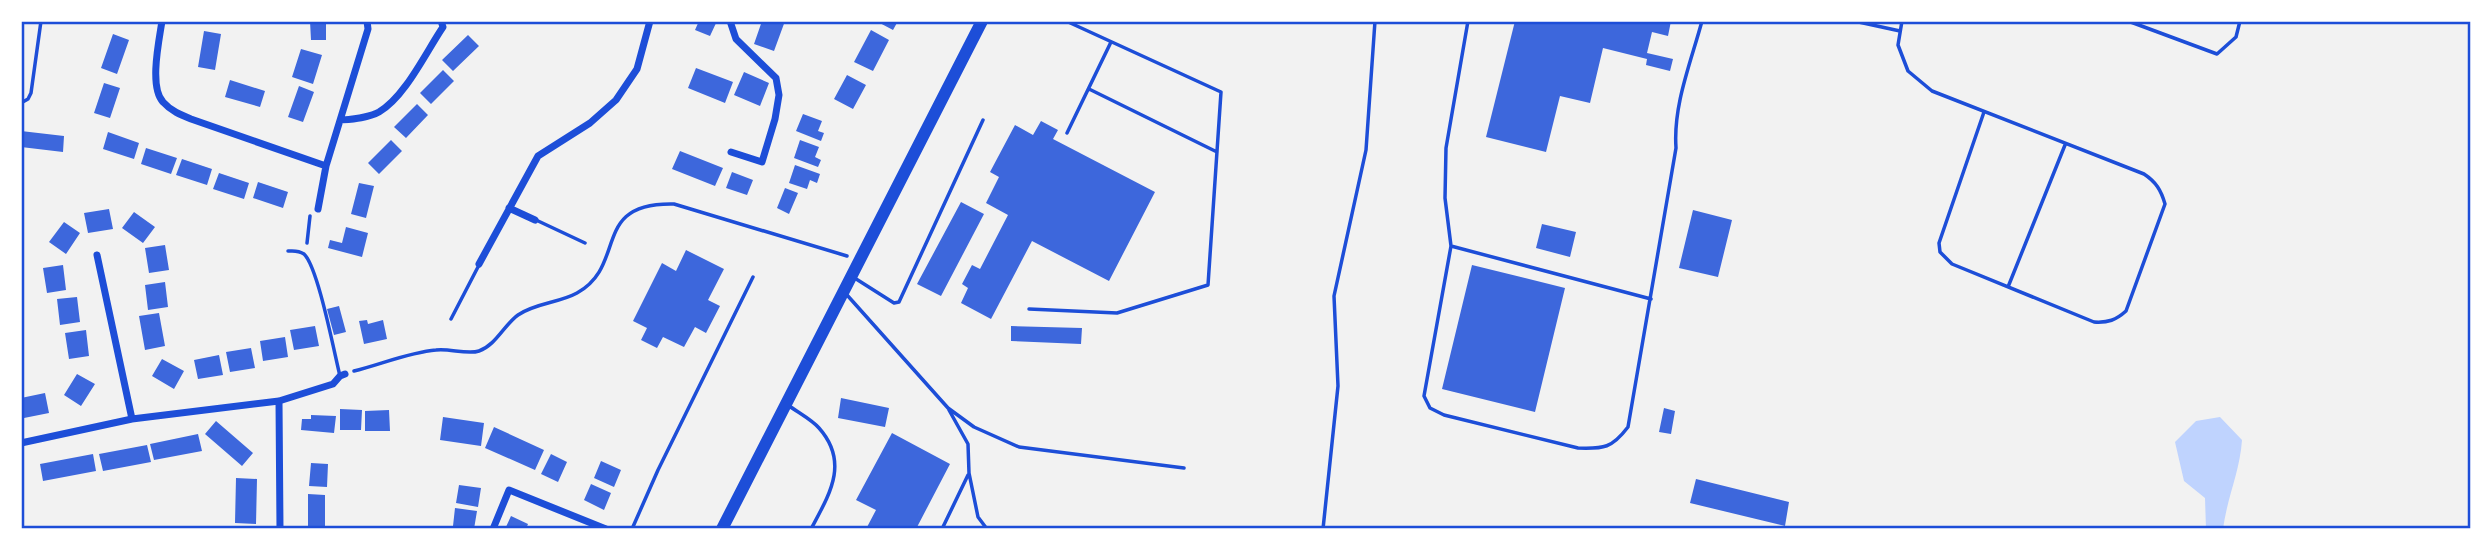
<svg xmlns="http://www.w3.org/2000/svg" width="2492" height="550" viewBox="0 0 2492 550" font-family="'Sofia Sans Condensed',sans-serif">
<rect width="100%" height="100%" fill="#f2f2f2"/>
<path fill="#bfd3fe" d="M2220,417L2242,440C2240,471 2227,498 2223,529H2206L2205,498L2184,481L2175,442L2196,421Z"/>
<path fill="#3d67dc" d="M310,21H326V40H311Z
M699,21H717L710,36L695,30Z
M762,21H785L774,51L754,44Z
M876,21H898L893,30Z
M1515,21H1671L1668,36L1652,32L1647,53L1673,59L1670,71L1646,65L1647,59L1603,48L1590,103L1560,96L1546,152L1486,137Z
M871,30L889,40L873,71L854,62Z
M204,31L221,34L215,70L198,67Z
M113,34L129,40L117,74L101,68Z
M468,35L479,46L453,71L442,60Z
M301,49L322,55L313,84L292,77Z
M696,68L733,82L725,103L688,88Z
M443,70L454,81L431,104L420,93Z
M744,72L769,83L760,106L734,95Z
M847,75L866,85L853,109L834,99Z
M230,80L265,91L260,107L225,97Z
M104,83L120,88L110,118L94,113Z
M299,86L314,92L303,122L288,117Z
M417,104L428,115L406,138L394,127Z
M803,114L822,121L818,131L824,133L821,141L796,131Z
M1041,121L1058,130L1053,139L1155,192L1109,281L1032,241L991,319L961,303L968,288L962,284L972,265L980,269L1008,215L986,203L999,177L990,172L1015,125L1033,135Z
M21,131L64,136L63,152L21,147Z
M108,132L139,143L134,159L103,149Z
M391,140L402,151L379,174L368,163Z
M800,140L819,147L815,157L821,160L818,167L794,158Z
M146,148L177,158L171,174L141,164Z
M680,151L723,168L715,186L672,169Z
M182,159L212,169L207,185L176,175Z
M795,165L820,174L817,183L810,180L807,189L789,183Z
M732,172L753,180L747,195L726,188Z
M219,173L249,183L244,199L213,189Z
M258,182L288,192L283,208L253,198Z
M359,183L374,186L366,218L351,214Z
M785,188L798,193L789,214L777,208Z
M961,202L984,214L941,296L917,284Z
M109,209L113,229L88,233L84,213Z
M1693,210L1732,220L1718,277L1679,268Z
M134,212L155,227L143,243L122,228Z
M64,222L80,233L66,254L49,242Z
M1542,224L1576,232L1570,257L1536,248Z
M346,227L368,233L362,257L328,248L330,240L342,243Z
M165,245L169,270L149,273L145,248Z
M686,250L724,269L708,300L720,306L706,333L695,327L684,347L663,337L657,348L641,340L647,328L633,321L662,263L676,271Z
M63,265L66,290L47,293L43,268Z
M1472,265L1565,288L1535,412L1442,389Z
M165,282L168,307L148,310L145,285Z
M77,297L80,322L60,325L57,299Z
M339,306L346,332L334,335L327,309Z
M159,313L165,346L145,350L139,316Z
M367,320L368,324L383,320L387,339L364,344L359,321Z
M315,326L319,346L294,350L290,330Z
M1011,326L1082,328L1081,344L1011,341Z
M86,330L89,356L69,359L65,333Z
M285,337L288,357L263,361L260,341Z
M251,348L255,368L230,372L226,352Z
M219,355L223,375L198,379L194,360Z
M162,359L184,371L174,389L152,376Z
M77,374L95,384L81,406L64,395Z
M45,393L49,413L24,418L21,398Z
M841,398L889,408L885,427L838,418Z
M1664,408L1675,411L1671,434L1659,432Z
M340,409L362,410L361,430H340Z
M389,410L390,431H365V411Z
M311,415L336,416L334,433L301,430L302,419H311Z
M443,417L484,423L481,446L440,440Z
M216,421L253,453L242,466L205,434Z
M494,427L544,450L535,470L485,448Z
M892,433L950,464L916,529H866L876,510L856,500Z
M198,434L202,451L154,460L150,444Z
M147,445L151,462L103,471L99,454Z
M93,454L96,471L43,481L40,464Z
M551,454L567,462L558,482L541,474Z
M601,461L621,470L614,487L594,478Z
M311,463L328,464L327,487L309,486Z
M236,478L257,479L256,524L235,523Z
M1696,479L1789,502L1785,526L1690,503Z
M591,484L611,493L604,510L584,500Z
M459,485L481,488L478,507L456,503Z
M308,494L325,495V529H308Z
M455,508L477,511L474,529L453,526Z
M511,516L528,524L526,529H505Z"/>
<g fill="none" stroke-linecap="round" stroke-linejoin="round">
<path stroke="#1d4ed8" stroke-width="3.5" d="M2128,21L2217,54L2236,37L2240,21
M307,243L310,216
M354,371C379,365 410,352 436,350C449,348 467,355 479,351C496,345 504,325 518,315C535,303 559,303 577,293C628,265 590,202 674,204L847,256
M1323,529L1338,386L1334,296L1366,150L1375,21"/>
<path stroke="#1d4ed8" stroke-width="3.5" d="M1468,21L1446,148L1445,198L1451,246L1424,396L1430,408L1444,415L1578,448C1604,449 1612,448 1628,427L1676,148C1673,105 1691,62 1702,21
M1854,21L1900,31
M1902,21L1898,45L1908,71L1932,91L2144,174C2156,182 2161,190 2165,204L2126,311C2116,320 2108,323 2094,322L1952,264L1940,252L1939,243L1984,112
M1089,89L1217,152
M21,103L28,99L31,93L41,21
M1067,133L1111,42
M536,220L585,243
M1451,246L1651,299
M288,251C294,251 298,250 304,254C318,267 334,352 340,376
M853,277L894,303L899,302L983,120
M2008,287L2065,145
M847,295L948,408L974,427L1019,447L1184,468
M1029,309L1117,313L1208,285L1221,92L1066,21
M451,319L479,265
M788,405C797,412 811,419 819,428C850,463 829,495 811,529
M949,410L968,444L969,473L978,517L987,529
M632,529L658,470L753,277
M942,529L968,475"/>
<path stroke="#1d4ed8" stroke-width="7" d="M162,21C159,41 149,87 163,102C171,111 181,115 191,119L326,166
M730,21L736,39L776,78L779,95L775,119L762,162L731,152
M341,120C353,119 368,118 379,112C405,97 426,52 443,27L441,21
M509,208L535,220
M318,209L326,166L368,29L367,21
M97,255L132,419
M479,264L538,156L590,123L616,100L637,69L650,21
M279,401L280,529
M21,443L132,419L279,401L333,384L340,376L345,374
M493,529L509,490L606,529"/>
<path stroke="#1d4ed8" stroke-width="12" d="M722,529L982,21"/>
</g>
<rect width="2492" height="550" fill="none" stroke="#ffffff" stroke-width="46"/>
<rect x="23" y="23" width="2446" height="504" fill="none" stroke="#1d4ed8" stroke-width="2.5"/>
</svg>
